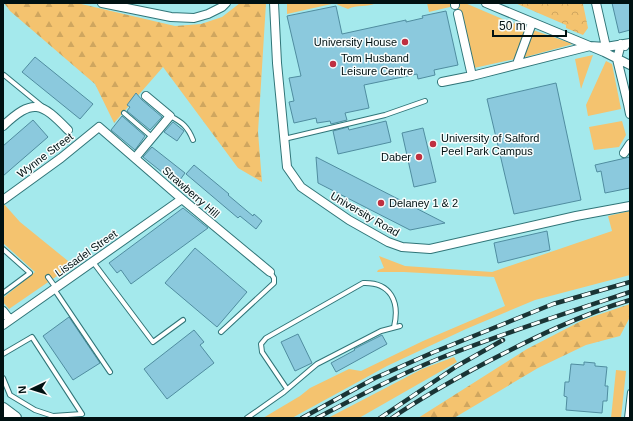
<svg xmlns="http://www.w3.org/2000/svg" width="633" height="421" viewBox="0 0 633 421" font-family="Arial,sans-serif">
<defs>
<pattern id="forest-firs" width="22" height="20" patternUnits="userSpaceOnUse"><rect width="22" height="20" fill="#f4c36f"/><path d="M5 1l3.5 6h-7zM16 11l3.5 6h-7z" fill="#cfa65f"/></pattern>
<pattern id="park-crowns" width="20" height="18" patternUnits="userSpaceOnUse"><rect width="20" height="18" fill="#f4c36f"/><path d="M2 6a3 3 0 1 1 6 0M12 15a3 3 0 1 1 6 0" fill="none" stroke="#cfa65f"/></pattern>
</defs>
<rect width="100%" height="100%" fill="#a4e9ec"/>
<path fill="#f4c36f" d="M287,3H376C367,8 357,4 348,9L338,5L336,3L287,14Z
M427,3H453L454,6L429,12Z
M457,3H465L514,24L515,22L527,27L515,59L474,68L473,66Z
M533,30L573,44L522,58Z
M593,55L581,89L575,59Z
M606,61L612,64L621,109L588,116L586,105Z
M622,121L626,135L619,147L594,150L589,127Z
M4,204L20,222L73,265L9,309L3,302V298L35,272L3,243Z
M630,211V275L535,300L466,329L387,366L292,418H263L300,396L310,388L349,369L361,371L423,341L505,306L494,277L404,272H377L378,270L384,268L379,256L405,266L492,272L612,231L608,216Z
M454,357L457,362L359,418H328L422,369Z
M616,370L626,371L621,418H611Z"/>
<path fill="url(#forest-firs)" d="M4,3H77L175,26L201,24L222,17L240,3H266L258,132L262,182L238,168L163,67L114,123L95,84L10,11Z
M630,304V317L620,336L586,345L538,368L454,418H418L527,349L583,320Z"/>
<path fill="url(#park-crowns)" d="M515,3H588L583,4L588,28L583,35L566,28V25Z"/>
<path fill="#8bc9dd" stroke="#508da0" d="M612,3H630V30L619,33Z
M336,6L342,34L406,20V22L423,18L422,16L446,11L458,65L434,70L435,75L418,79L417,74L364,85L369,108L345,113L347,120L331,124L330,121L317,123L316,118L294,123L289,102L294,101L289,78L301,76L287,16Z
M35,57L93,104L80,119L22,72Z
M556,83L581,200L514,214L487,99Z
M136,93L142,100L162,117L150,130L127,111L130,107L127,105Z
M122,116L145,136L135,150L111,130Z
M33,120L48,137L3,176V146Z
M386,121L391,142L338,154L333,131L348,127L349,130Z
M173,122L184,131L177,141L164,132Z
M423,128L436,182L414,187L402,133Z
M152,147L185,173L177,184L143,157Z
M316,157L445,223L410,230L318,183Z
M630,157V188L605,193L601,171L597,172L595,165Z
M194,165L229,194L228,195L253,216L254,214L262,221L256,229L240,216L238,218L186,174Z
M183,208L208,228L131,284L121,270L117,273L109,263Z
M547,231L550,250L498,263L494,243Z
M195,248L247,292L217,327L165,283Z
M69,317L100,363L73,380L43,336Z
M194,330L204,342L200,345L214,363L167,399L144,369Z
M298,334L312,363L295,371L281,342Z
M382,335L387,344L336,372L331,363L355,350L354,349Z
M584,362L595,363V366L607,367L605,386H608L607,401H603L602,413L566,410L567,397L564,396L565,382H569L571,364L584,365Z"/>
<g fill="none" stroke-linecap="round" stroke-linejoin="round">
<g stroke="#307578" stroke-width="6">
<path id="lane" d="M4,75L43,107
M124,113L152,137
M170,116C182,122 188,127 193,140
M284,139L385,115L425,101
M3,249L30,273L3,293
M93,262L153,342L183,320
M48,277L56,288
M54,289L110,372
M221,332L274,283V278L270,272
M3,354L32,337L82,414L53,416L35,410L10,395L3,378
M287,389L262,352L261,344L266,338L363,283C391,282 400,302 394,327
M247,418L284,392L311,369L317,364L381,331L400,326
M627,418L630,392"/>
</g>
<g stroke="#307578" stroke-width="10">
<path id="street" d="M102,3L171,17L194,18L208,14L222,7L226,3
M274,3L277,63L287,167L301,187L349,220L388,242L402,247L430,249L576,216L630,206
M455,3V5
M486,3L604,52L630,65
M596,3L606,47
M458,14L472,76
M625,46L621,44L617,59L628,104H630
M517,64L532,23
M442,82L472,76L590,46L606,47L630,43
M628,104L630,114
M3,126C33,98 41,102 68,130
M624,153L630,144
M135,158L170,116L146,96
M3,200L61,158L99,127L182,199L270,272
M3,311L10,320
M3,325L182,199"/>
</g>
<g stroke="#307578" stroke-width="14">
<path id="secondary" d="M3,409L15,418"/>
</g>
<use href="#lane" stroke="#fff" stroke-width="4"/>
<use href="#street" stroke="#fff" stroke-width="8"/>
<use href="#secondary" stroke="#fff" stroke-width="12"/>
<g stroke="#1a3435" stroke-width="4.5">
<path id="rail" d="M302,418L375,378L434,352L553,304L630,282
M317,418C357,397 396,376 438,359C501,334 566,313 630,292
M380,418L457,366L503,340
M392,418C422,397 455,379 487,362C533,338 580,315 630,300"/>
</g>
<use href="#rail" stroke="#f7fdfd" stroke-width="3" stroke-dasharray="9" stroke-linecap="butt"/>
</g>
<g fill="#bf2f40" stroke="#f7fdfd" stroke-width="1.5">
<circle cx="405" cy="42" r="4"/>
<circle cx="333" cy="64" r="4"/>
<circle cx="433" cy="144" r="4"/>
<circle cx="419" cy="157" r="4"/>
<circle cx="381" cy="203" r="4"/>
</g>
<g text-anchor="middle" stroke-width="3" stroke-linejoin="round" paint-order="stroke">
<g font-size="11" fill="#001112" stroke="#f7fdfd" text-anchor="start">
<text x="397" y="46" text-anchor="end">University House</text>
<text x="341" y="62">Tom Husband<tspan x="341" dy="13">Leisure Centre</tspan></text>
<text x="441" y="142">University of Salford<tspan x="441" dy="13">Peel Park Campus</tspan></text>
<text x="411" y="161" text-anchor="end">Daber</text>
<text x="389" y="207">Delaney 1 &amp; 2</text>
</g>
<g font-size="11" fill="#001112" stroke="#f7fdfd">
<text transform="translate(45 155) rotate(-37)" y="4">Wynne Street</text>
<text transform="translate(191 192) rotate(41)" y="4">Strawberry Hill</text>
<text transform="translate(365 214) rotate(30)" y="4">University Road</text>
<text transform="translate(86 253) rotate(-35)" y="4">Lissadel Street</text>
</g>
</g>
<rect width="633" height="421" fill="none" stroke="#001112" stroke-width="8"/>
<g transform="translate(32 389) rotate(266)" stroke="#f7fdfd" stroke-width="3" paint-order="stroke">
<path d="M0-3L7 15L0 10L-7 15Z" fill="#001112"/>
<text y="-6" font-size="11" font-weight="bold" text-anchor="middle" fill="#001112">N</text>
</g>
<path d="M493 30v6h73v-6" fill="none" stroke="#001112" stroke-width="2"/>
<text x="499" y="30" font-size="12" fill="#001112" stroke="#f7fdfd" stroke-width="3" paint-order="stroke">50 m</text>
</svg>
